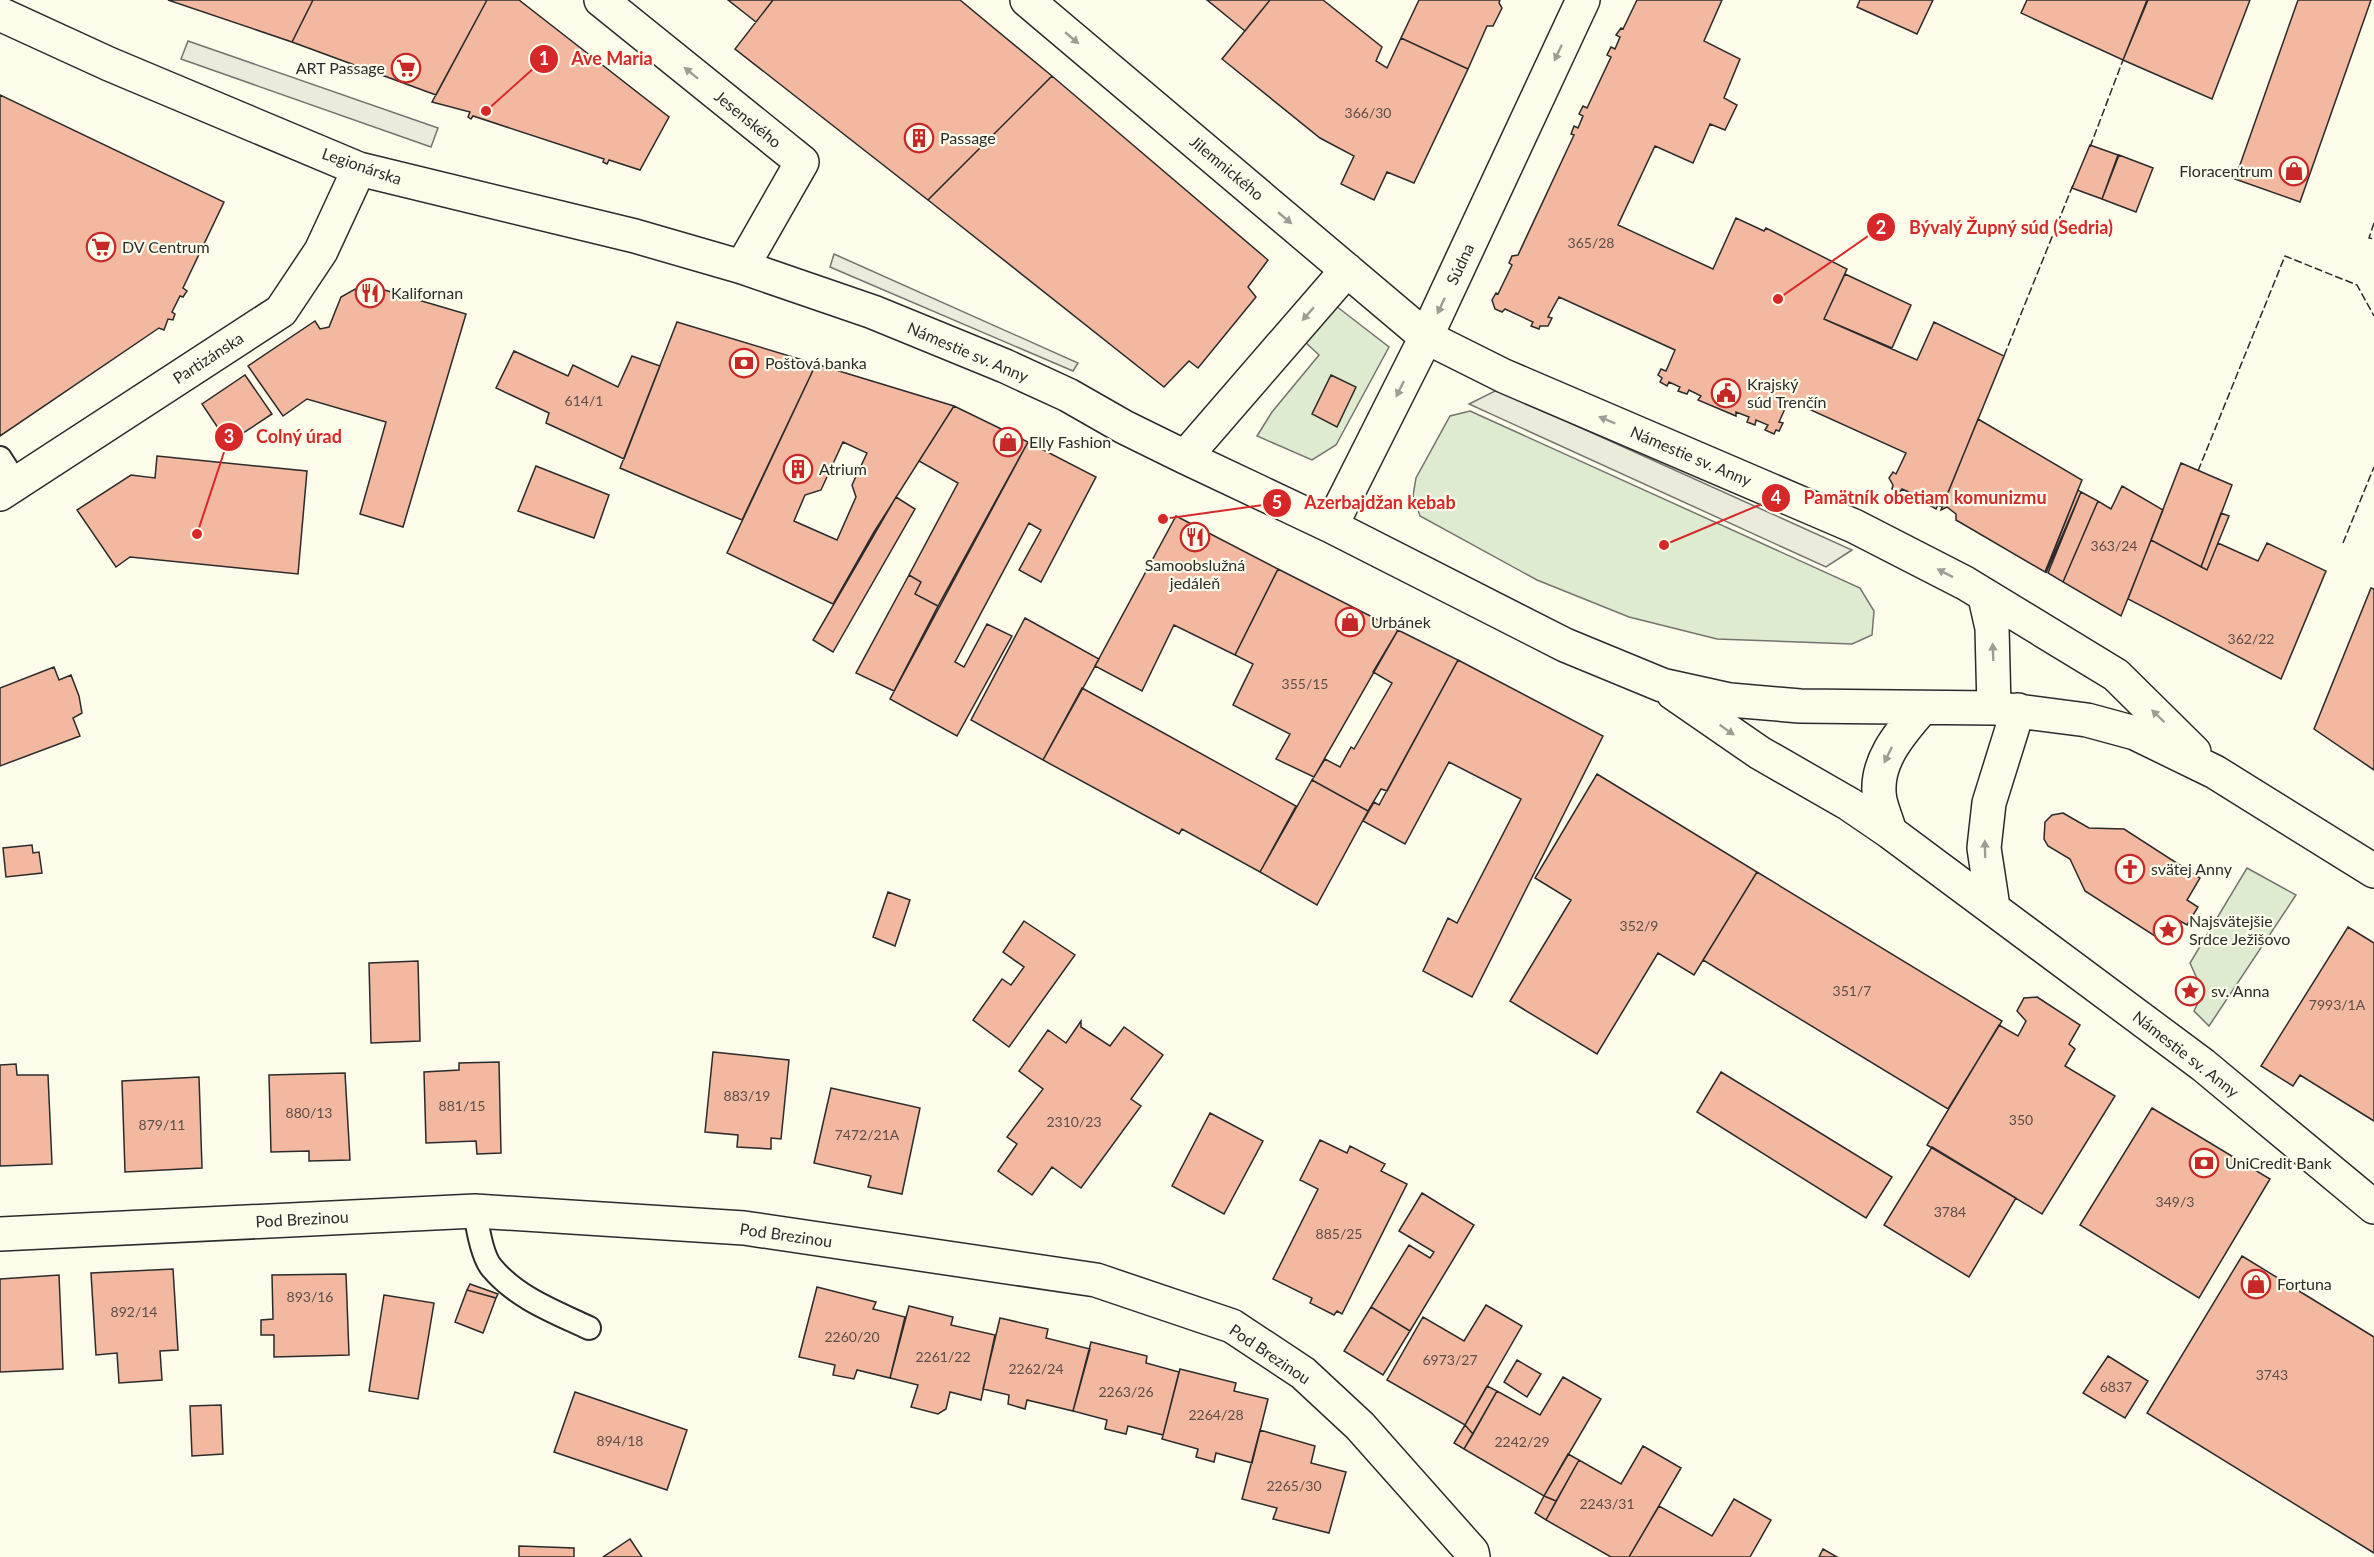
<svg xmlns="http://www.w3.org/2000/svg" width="2374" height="1557" viewBox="0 0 2374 1557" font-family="Lato,sans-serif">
<rect width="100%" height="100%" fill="#fdfbea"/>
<path fill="#deebd1" stroke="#74746e" stroke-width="1.5" d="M1336,306L1389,347L1336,445L1312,460L1257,436L1272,412L1319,355L1304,341Z
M1470,411L1860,588L1874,611L1872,635L1852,644L1717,639L1629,617L1537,580L1420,516L1413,496L1416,478L1450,416Z
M2247,868L2296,895L2209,1026L2194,1011L2203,992L2190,963Z"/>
<path fill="#eceadb" stroke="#74746e" stroke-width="1.5" d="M188,41L438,128L431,147L181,59Z
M834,254L1078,363L1073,371L830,267Z
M1497,390L1852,550L1826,567L1469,404Z"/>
<path fill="#f2b8a0" stroke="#2b2b2b" stroke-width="1.5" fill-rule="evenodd" d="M168,0H313L292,42Z
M487,0H519L669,117L640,170L609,160L607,164L603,162L604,159L473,116L471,119L468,117L470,112L432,102Z
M487,0L436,95L292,42L313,0Z
M728,0H773L756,22Z
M773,0H960L1052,76L928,200L735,49Z
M1207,0H1270L1245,31Z
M1270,0H1323L1382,47L1376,61L1387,68L1401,38L1468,69L1414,183L1387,172L1374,200L1341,184L1354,156L1320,138L1222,59Z
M1419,0H1500L1499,3L1502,8L1493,26H1487L1468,69L1401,38Z
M1637,0H1722L1704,41L1740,59L1724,98L1737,105L1725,130L1710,124L1693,163L1655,146L1618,225L1713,269L1736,218L1764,231L1766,228L1847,269L1824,319L1917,360L1934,322L2004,356L1942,507L1938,505L1936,509L1929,505L1931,502L1902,489L1900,492L1892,489L1893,485L1889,478L1893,472L1896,474L1906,453L1789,400L1779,422L1783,423L1779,431L1776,430L1774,434L1765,430L1768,425L1756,420L1755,425L1747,422L1749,417L1736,412V416L1698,400L1701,396L1689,390L1687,394L1678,391L1680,387L1669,382L1667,386L1660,382L1662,378L1658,375L1661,369L1666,371L1675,350L1559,297L1548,317L1552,318L1548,326H1540L1539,329L1531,326L1533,322L1505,309L1502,312L1495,309L1492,300L1496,293L1498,294L1512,265L1509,263L1512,256L1518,255L1574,135L1571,134L1574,126L1578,128L1583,116L1579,114L1583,106L1587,108L1611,57L1607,55L1611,47L1615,49L1620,37L1616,35L1621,28L1623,29Z
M1860,0H1933L1917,34L1857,7Z
M2027,0H2147L2123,60L2021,13Z
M2148,0H2250L2212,99L2123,60Z
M2298,0H2371L2300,202L2235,179Z
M1052,76L1268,260L1248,287L1256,297L1198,368L1189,361L1164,387L928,200Z
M0,95L224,202L183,288L187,291L183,297L180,296L172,312L175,314L173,320L168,319L164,330L159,328L0,436Z
M2090,145L2118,155L2102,199L2072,188Z
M2119,155L2153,168L2136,212L2102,199Z
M1845,274L1911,305L1892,348L1824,319Z
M364,284L466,314L403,527L360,514L386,422L307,399L283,416L248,366L315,321L320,329L329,327L341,297Z
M677,322L816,364L742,520L620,468Z
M514,351L568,376L573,365L618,387L632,356L660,366L624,459L546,423L549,413L496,388Z
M816,364L954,406L874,532L833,604L727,553ZM843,442L867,453L852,485L856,497L837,540L794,521L805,495L821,490Z
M245,375L272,414L228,443L202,404Z
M1331,375L1356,387L1337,427L1312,414Z
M954,406L1028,442L938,606L915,594L921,582L909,575L958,483L919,461Z
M1978,419L2082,480L2045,572L1956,520V514L1947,507L1941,510Z
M1028,442L1096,477L1041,582L1019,570L1041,530L1029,523L955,662L964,667L987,624L1012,636L957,736L890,699Z
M157,456L307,471L298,574L130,557L116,567L77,510L131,475L155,478Z
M2181,463L2232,485L2201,567L2151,540Z
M536,466L609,495L594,538L518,511Z
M2122,486L2163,510L2121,616L2063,582L2098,501L2111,509Z
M2078,490L2081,492L2046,573V571Z
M2081,492L2098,501L2063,582L2048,573Z
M896,497L915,509L833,652L813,640Z
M2221,513L2229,516L2207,570L2201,567Z
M1176,516L1278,569L1235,655L1174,625L1142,691L1095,666Z
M2151,540L2207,570L2218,543L2258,561L2267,543L2326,571L2281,679L2128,599Z
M1278,569L1398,630L1314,777L1276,759L1290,734L1233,705L1253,664L1235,655Z
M909,575L921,582L915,594L938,606L894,691L856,673Z
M2371,588L2374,589V770L2314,729Z
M1025,618L1099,659L1043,760L971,720Z
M1398,630L1458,660L1387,791L1381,789L1368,811L1312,780L1325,759L1340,767L1351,747L1354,749L1392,683L1373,672Z
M1458,660L1603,736L1472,997L1423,971L1448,918L1457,923L1521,799L1449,762L1405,844L1363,821L1374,802L1379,805Z
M54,667L59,680L71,675L79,696L82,713L73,718L80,736L0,766V688Z
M1082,688L1296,806L1260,872L1182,829L1179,834L1043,760Z
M1597,774L1757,872L1694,975L1658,953L1597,1054L1510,1001L1571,900L1535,878Z
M1312,780L1368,811L1317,905L1260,872Z
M2063,813L2089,828L2124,829L2200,878L2187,900L2198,907L2187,925L2175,918L2161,940L2085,891L2070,859L2048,846L2044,839L2045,822L2052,815Z
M32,845L33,853L39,852L42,873L6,877L3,848Z
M1757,872L2002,1021L1948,1109L1703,960Z
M888,892L910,900L895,946L873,937Z
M1024,921L1075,955L1009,1047L973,1020L1002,979L1011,985L1024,967L1003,952Z
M2348,927L2374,943V1121L2300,1075L2293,1086L2261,1066Z
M418,961L420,1041L371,1043L369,963Z
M2037,997L2080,1025L2069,1044L2075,1049L2065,1066L2115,1096L2042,1214L1927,1145L1999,1025L2018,1036L2026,1021L2017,1011L2024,998Z
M1081,1021V1027L1110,1046L1124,1027L1163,1055L1131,1099L1141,1106L1081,1188L1052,1167L1032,1195L998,1171L1017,1144L1007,1137L1043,1089L1019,1071L1048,1030L1066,1043Z
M713,1052L789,1060L781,1139L771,1138V1149L737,1147L738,1135L705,1132Z
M499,1062L501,1153L477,1154L476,1141L426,1143L424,1072L459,1070V1063Z
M16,1064L17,1075H48L52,1164L0,1166V1065Z
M1721,1072L1892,1177L1866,1218L1697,1112Z
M345,1073L350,1160L309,1161V1151L271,1152L269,1075Z
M199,1077L202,1168L125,1172L122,1081Z
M831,1088L920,1108L902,1194L868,1187L871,1176L814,1163Z
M2152,1108L2270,1179L2199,1298L2080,1225Z
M1210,1113L1263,1141L1224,1214L1172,1186Z
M1320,1140L1347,1153L1350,1146L1385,1164L1381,1171L1407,1184L1342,1314L1337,1311L1334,1315L1310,1303L1312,1298L1273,1279L1318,1189L1300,1180Z
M1932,1147L2016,1198L1969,1277L1884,1225Z
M1422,1193L1474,1225L1410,1331L1371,1307L1409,1245L1430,1258L1434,1252L1399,1231Z
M2242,1256L2374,1337V1553L2147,1413Z
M173,1269L178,1350L160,1351L162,1380L119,1383L117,1353L96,1355L91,1273Z
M346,1274L349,1355L274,1357V1335H261V1320L273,1319L272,1275Z
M59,1275L63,1369L0,1372V1279Z
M470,1284L498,1294L496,1298L467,1290Z
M817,1287L876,1302L873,1309L905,1317L890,1378L857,1370L854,1379L833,1375L835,1365L799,1357Z
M467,1290L496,1298L483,1333L455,1322Z
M384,1295L434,1303L418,1399L369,1391Z
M1486,1305L1522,1326L1465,1425L1387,1380L1423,1317L1464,1341Z
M909,1306L953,1317L951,1325L995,1335L981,1400L950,1392L946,1409L938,1414L911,1407L918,1385L890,1378Z
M1371,1307L1410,1331L1383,1375L1344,1351Z
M1000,1318L1048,1329L1046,1338L1090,1349L1073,1411L1027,1400L1025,1409L1008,1404L1009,1395L983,1389Z
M1091,1342L1147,1356L1146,1363L1179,1372L1163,1435L1128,1426L1126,1434L1105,1429L1107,1420L1073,1411Z
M2108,1356L2148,1381L2125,1418L2083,1393Z
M1517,1360L1541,1374L1527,1397L1504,1382Z
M1180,1369L1236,1383L1234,1391L1268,1399L1252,1463L1216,1453L1214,1462L1196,1457L1198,1449L1162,1439Z
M1563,1377L1601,1399L1544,1496L1464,1449L1497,1391L1540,1415Z
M1487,1386L1497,1391L1473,1434L1465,1425Z
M575,1392L687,1430L667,1490L554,1452Z
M221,1405L223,1454L192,1456L190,1406Z
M1465,1425L1473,1434L1464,1449L1454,1443Z
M1260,1430L1315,1446L1311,1463L1346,1472L1329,1533L1273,1519L1277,1508L1242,1499Z
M1643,1446L1681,1468L1629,1557H1611L1546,1520L1579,1460L1621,1484Z
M1568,1454L1579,1460L1556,1501L1544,1496Z
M1544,1496L1556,1501L1546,1520L1535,1513Z
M1734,1499L1771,1520L1750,1557H1629L1659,1506L1712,1536Z
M630,1539L642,1557H603Z
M519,1546L574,1548V1557H519Z
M1823,1549L1837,1557H1819Z"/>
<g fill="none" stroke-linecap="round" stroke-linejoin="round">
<g stroke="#2b2b2b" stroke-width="26">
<path id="lane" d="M0,458L16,483
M475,1211C477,1225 482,1257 492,1268C517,1298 555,1312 589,1328"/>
</g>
<g stroke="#2b2b2b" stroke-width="36">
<path id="street" d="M601,0L802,162L742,267
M1027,0L1426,337L1504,376L1854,526L1965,583L2116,675L2194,752
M0,14L109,64L359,169L635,236L742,267L873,312L1005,366L1068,395L1124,427L1185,457L1331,526L1565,645L1662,685L1730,700L1800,706L1994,708L2087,720L2135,733L2215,772L2374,871
M1185,457L1347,270
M0,494L281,311L321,251L359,169
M1331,526L1426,337L1583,0
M1985,597L1992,628L1994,708
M1673,693L1760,753L1849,804L1890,832L2203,1065L2374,1207
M1890,832C1887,821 1882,810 1880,800C1873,764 1900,733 1922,708
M1993,907L1984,848L1989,803L2018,710
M0,1234L475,1211L744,1228L1096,1280L1232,1326L1303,1373L1360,1426L1472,1552L1473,1557"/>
</g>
<use href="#lane" stroke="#fdfbea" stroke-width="22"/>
<use href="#street" stroke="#fdfbea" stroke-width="33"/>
<path stroke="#2b2b2b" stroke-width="1.5" stroke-dasharray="8 3" stroke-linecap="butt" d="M2090,147L2123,60
M2374,223L2369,238L2374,239
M2004,356L2073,185
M2198,471L2285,256L2357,285L2374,316
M2343,543L2374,467"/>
</g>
<defs><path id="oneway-solid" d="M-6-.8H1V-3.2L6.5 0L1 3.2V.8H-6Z" transform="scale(1.5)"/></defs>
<g fill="#9e9d94">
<use href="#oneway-solid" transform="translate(1072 38) rotate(40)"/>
<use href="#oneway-solid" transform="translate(1558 53) rotate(115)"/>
<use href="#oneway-solid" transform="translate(691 73) rotate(-141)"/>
<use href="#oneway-solid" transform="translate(1285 218) rotate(40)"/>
<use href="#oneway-solid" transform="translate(1441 306) rotate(115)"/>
<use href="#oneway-solid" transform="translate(1308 314) rotate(131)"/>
<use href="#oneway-solid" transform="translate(1400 389) rotate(116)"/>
<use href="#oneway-solid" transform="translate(1607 420) rotate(-157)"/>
<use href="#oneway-solid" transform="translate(1945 573) rotate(-153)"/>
<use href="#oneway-solid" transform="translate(1993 652) rotate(-92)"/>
<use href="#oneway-solid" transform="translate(2158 716) rotate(-136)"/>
<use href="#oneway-solid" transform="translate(1727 730) rotate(35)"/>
<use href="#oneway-solid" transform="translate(1888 755) rotate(116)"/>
<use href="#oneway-solid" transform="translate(1985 849) rotate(-91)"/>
</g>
<defs>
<g id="supermarket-ring" transform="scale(1.5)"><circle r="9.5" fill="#fdfbea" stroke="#c62828" stroke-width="1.5"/><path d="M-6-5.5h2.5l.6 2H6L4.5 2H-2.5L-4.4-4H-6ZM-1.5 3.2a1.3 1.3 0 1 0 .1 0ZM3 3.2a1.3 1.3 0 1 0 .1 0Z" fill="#c62828"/></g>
<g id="building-ring" transform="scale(1.5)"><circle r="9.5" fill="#fdfbea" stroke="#c62828" stroke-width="1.5"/><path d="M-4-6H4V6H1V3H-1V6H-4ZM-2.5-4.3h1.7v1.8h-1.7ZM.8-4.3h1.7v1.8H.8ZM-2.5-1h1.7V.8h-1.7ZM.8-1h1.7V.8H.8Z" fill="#c62828"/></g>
<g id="shop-ring" transform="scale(1.5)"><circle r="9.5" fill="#fdfbea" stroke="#c62828" stroke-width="1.5"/><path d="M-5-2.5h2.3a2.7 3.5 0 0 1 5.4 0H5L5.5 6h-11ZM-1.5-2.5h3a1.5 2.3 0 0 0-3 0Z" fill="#c62828"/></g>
<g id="restaurant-ring" transform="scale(1.5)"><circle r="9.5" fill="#fdfbea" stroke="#c62828" stroke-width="1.5"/><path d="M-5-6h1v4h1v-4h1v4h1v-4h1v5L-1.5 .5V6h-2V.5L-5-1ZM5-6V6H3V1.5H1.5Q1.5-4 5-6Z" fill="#c62828"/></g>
<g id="bank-ring" transform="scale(1.5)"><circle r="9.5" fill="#fdfbea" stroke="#c62828" stroke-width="1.5"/><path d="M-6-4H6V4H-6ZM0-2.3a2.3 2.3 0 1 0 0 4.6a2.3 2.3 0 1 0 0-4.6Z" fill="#c62828"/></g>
<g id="civic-ring" transform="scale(1.5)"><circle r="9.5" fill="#fdfbea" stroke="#c62828" stroke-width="1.5"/><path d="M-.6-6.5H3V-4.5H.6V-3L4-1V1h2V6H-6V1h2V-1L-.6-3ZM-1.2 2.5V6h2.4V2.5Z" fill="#c62828"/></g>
<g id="church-ring" transform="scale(1.5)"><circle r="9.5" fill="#fdfbea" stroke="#c62828" stroke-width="1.5"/><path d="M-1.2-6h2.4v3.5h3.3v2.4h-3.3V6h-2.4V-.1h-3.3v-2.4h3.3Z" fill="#c62828"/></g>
<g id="sight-ring" transform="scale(1.5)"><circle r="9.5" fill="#fdfbea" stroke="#c62828" stroke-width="1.5"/><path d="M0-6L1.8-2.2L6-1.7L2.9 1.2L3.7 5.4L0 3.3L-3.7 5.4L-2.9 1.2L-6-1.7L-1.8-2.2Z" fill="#c62828"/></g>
</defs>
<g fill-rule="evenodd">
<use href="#supermarket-ring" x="406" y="68"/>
<use href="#building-ring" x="919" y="138"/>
<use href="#shop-ring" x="2294" y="171"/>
<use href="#supermarket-ring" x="101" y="247"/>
<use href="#restaurant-ring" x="370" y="293"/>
<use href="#bank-ring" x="744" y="363"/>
<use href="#civic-ring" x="1726" y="393"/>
<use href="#shop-ring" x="1008" y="442"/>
<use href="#building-ring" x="798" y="469"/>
<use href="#restaurant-ring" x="1195" y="537"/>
<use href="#shop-ring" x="1350" y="622"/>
<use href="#church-ring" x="2130" y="869"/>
<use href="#sight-ring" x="2168" y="930"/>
<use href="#sight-ring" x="2190" y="991"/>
<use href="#bank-ring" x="2204" y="1163"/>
<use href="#shop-ring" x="2256" y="1284"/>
</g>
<g text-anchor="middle" stroke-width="4.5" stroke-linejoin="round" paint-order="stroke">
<g font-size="14" fill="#5d4e48">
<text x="1368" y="118">366/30</text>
<text x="1591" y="248">365/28</text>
<text x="584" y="406">614/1</text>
<text x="2114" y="551">363/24</text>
<text x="2251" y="644">362/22</text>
<text x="1305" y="689">355/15</text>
<text x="1639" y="931">352/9</text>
<text x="1852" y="996">351/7</text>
<text x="2337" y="1010">7993/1A</text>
<text x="747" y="1101">883/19</text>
<text x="462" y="1111">881/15</text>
<text x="309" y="1118">880/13</text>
<text x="2021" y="1125">350</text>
<text x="1074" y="1127">2310/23</text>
<text x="162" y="1130">879/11</text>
<text x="867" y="1140">7472/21A</text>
<text x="2175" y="1207">349/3</text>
<text x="1950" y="1217">3784</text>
<text x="1339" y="1239">885/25</text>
<text x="310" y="1302">893/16</text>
<text x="134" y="1317">892/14</text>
<text x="852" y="1342">2260/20</text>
<text x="943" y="1362">2261/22</text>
<text x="1450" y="1365">6973/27</text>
<text x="1036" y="1374">2262/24</text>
<text x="2272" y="1380">3743</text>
<text x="2116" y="1392">6837</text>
<text x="1126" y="1397">2263/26</text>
<text x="1216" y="1420">2264/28</text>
<text x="620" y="1446">894/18</text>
<text x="1522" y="1447">2242/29</text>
<text x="1294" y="1491">2265/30</text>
<text x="1607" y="1509">2243/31</text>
</g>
<g font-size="16" fill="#2b2b2b" stroke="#fdfbea" text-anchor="start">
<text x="385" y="74" text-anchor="end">ART Passage</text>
<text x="940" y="144">Passage</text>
<text x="2273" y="177" text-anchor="end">Floracentrum</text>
<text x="122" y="253">DV Centrum</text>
<text x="391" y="299">Kalifornan</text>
<text x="765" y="369">Poštová banka</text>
<text x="1747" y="390">Krajský<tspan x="1747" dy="18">súd Trenčín</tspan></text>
<text x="1029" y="448">Elly Fashion</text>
<text x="819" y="475">Atrium</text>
<text x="1195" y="571" text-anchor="middle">Samoobslužná<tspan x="1195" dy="18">jedáleň</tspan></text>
<text x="1371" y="628">Urbánek</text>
<text x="2151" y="875">svätej Anny</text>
<text x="2189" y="927">Najsvätejšie<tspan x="2189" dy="18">Srdce Ježišovo</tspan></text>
<text x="2211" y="997">sv. Anna</text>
<text x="2225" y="1169">UniCredit Bank</text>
<text x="2277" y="1290">Fortuna</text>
</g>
<g font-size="16" fill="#2b2b2b" stroke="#fdfbea">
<text transform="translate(748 119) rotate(39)" y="6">Jesenského</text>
<text transform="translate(362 166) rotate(19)" y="6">Legionárska</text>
<text transform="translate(1227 168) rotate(40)" y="6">Jilemnického</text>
<text transform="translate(1460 264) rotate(-65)" y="6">Súdna</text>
<text transform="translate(968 352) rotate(23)" y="6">Námestie sv. Anny</text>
<text transform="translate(208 358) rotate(-33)" y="6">Partizánska</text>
<text transform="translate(1691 456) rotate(23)" y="6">Námestie sv. Anny</text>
<text transform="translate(2186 1054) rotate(38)" y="6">Námestie sv. Anny</text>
<text transform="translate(302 1219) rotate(-3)" y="6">Pod Brezinou</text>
<text transform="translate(786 1235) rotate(8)" y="6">Pod Brezinou</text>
<text transform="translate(1270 1354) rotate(34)" y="6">Pod Brezinou</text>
</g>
</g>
<path fill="none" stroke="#d62828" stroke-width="2" d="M486 111L544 59M1778 299L1881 227M197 534L229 437M1664 545L1776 498M1163 519L1277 503"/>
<g fill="#d62828" stroke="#fdfbea" stroke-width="2">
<circle cx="486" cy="111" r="6"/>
<circle cx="1778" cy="299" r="6"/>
<circle cx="197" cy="534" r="6"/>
<circle cx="1664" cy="545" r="6"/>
<circle cx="1163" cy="519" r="6"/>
<circle cx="544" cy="59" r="15"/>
<circle cx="1881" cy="227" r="15"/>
<circle cx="229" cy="437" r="15"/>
<circle cx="1776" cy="498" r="15"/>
<circle cx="1277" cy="503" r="15"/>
</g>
<g font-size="18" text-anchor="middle" font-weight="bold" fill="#fff">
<text x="544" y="65">1</text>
<text x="1881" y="234">2</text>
<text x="229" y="443">3</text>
<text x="1776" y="504">4</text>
<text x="1277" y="509">5</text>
</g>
<g font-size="18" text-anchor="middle" font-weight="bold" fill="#d62828" stroke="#fdfbea" stroke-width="4.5" stroke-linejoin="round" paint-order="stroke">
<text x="612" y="65">Ave Maria</text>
<text x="2011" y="234">Bývalý Župný súd (Sedria)</text>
<text x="299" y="443">Colný úrad</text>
<text x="1925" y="504">Pamätník obetiam komunizmu</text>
<text x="1380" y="509">Azerbajdžan kebab</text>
</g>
</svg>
